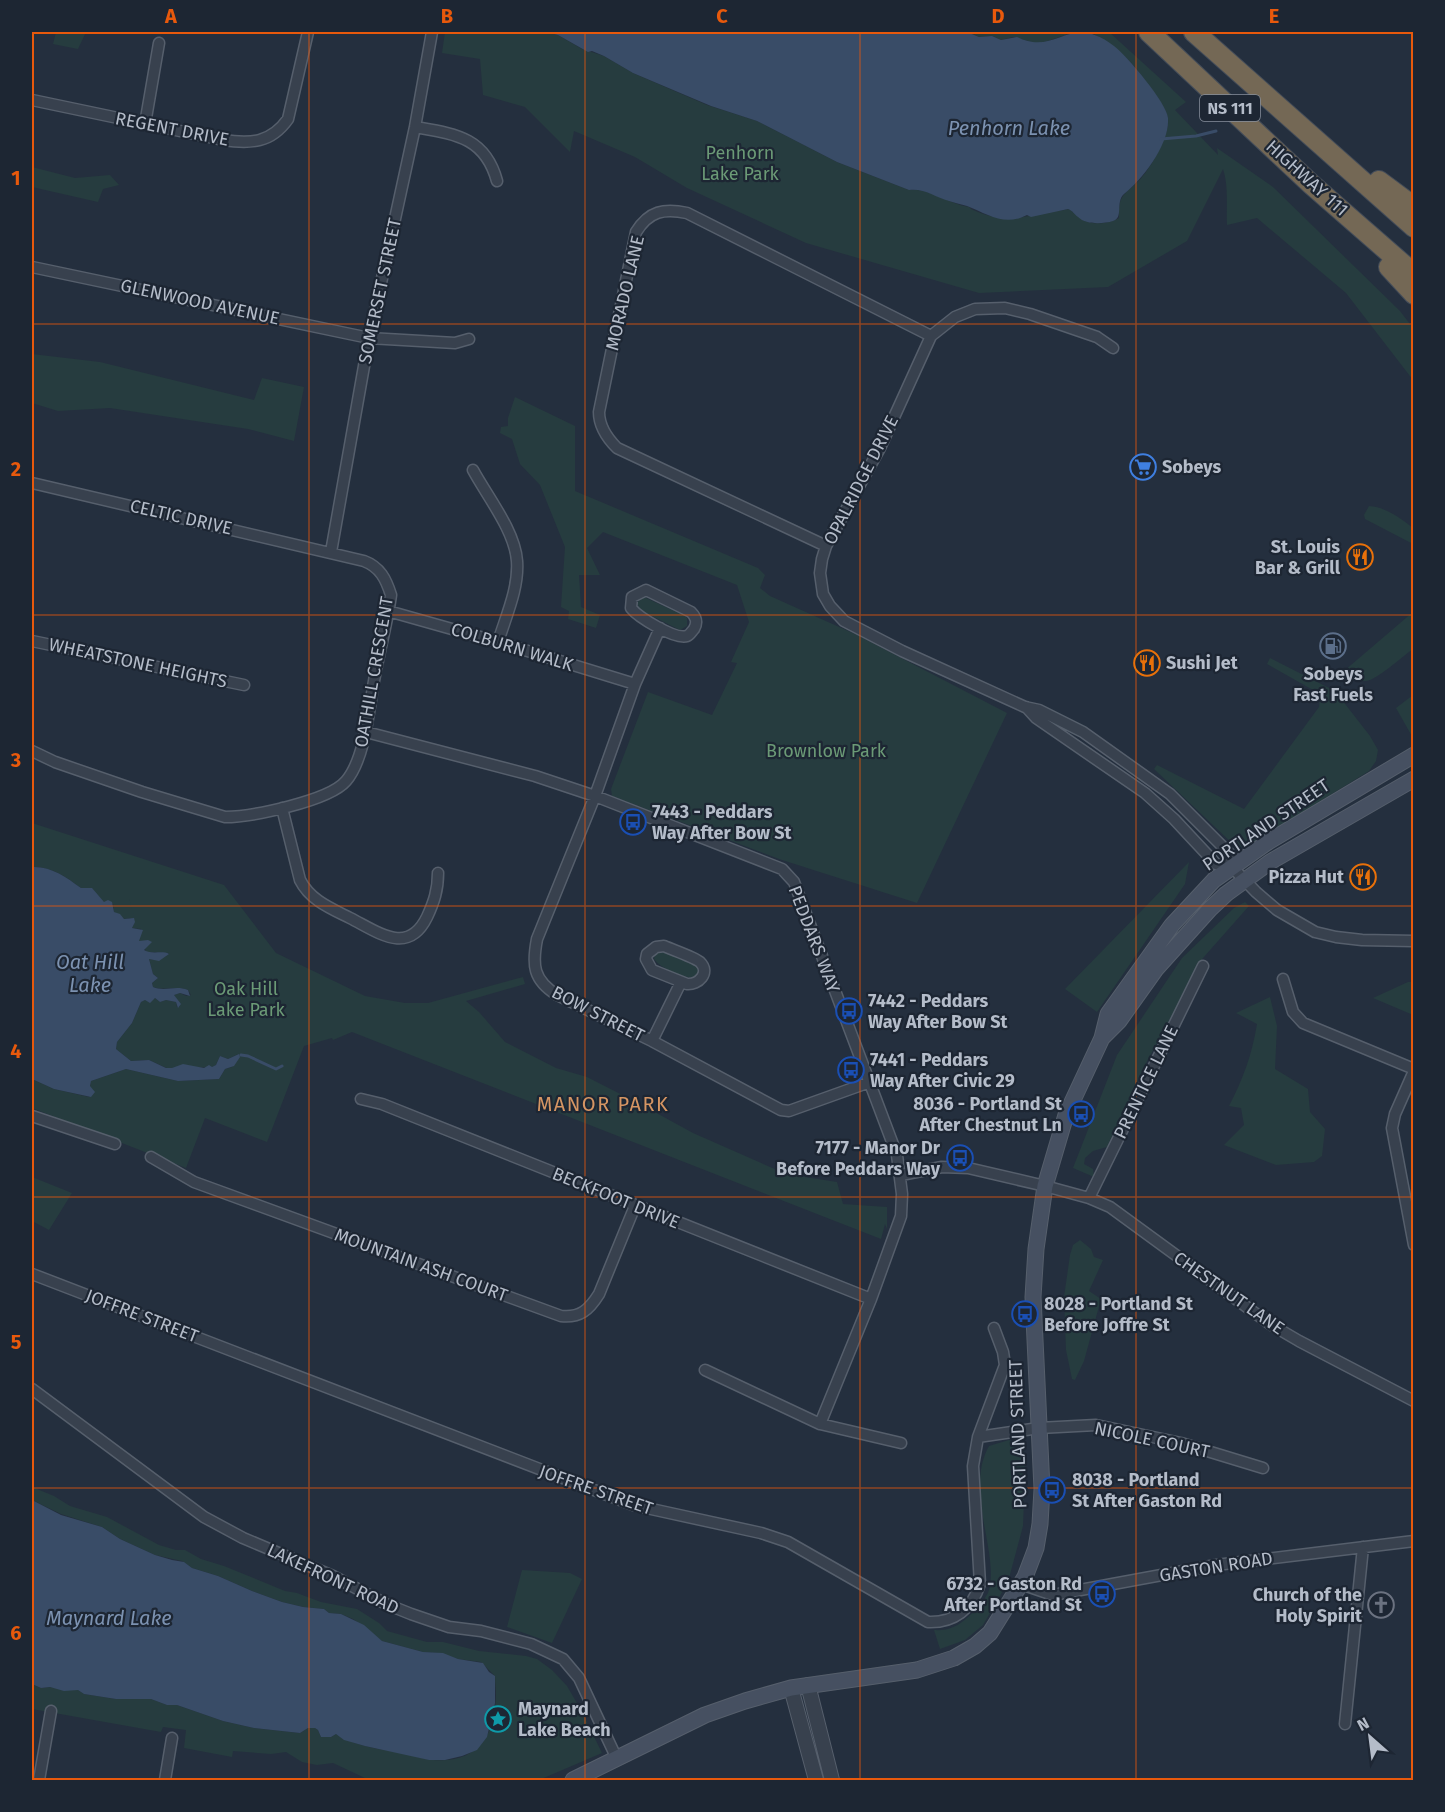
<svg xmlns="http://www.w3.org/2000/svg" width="1445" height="1812" viewBox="0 0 1445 1812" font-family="'Fira Sans',sans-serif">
<rect width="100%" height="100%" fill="#242f3e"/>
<path fill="#263c3f" d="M56,32H86L78,49L53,44Z
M445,32H546L558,35L582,49L604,56L633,73L707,105L757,121L837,162L909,190C930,188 948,204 969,207L971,209C1006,225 1020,217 1054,211C1059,210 1063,211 1068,209C1073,211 1075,215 1080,218C1089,226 1109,224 1119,218C1118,191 1127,195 1142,177C1152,166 1170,133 1168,119C1166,108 1158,99 1152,91C1137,66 1116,44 1089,32H1109L1186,102L1175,110L1218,155L1217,148L1273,187L1400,311L1413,328V380L1346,293L1257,218L1227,225C1226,207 1229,187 1223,169L1187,241L1108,287L979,293L806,243L687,188L635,157L574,131L570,152L525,107L483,95L480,59L442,53Z
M967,32H1074L1039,44L1013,37L1001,40L992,36L979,37Z
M32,167L75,178L110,175L119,185L103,189L98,202L32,187Z
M32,354L100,362L254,400L262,378L304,387L294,441L248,429L110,408L58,411L32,403Z
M515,397L575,426V491L758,568L765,575L760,588L770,596L857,635L1007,713L917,903L779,859L612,796L611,789L648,692L712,715L737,663L731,662L749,622L737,585L603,532L587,548L600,575H579L581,607L600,615L596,628L568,619L569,611L561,607L565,547L540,485L520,464L512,439L500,433L501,427L508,426V418Z
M1369,506C1386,507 1400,518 1413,528V544L1365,519L1364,515Z
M644,597L685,616L687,618V626L680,630L640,610L637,603L641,598Z
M1413,612V649C1403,656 1377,680 1366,681C1358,682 1350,675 1344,671Z
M1270,658L1335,691L1370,736L1378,750L1376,761L1369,771L1246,847H1236L1154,769L1157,765L1244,809L1319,707L1320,698L1313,690L1267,664Z
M1413,695V738L1396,708Z
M32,823L224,885L276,953L365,996L405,1003H428L523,977L525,984L466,1001L479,1012L505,1042L556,1068L587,1077L640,1104L693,1133L786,1174L837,1182L843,1204L887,1207V1229L885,1224L881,1239L352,1032L333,1040L332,1038L304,1046L267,1142L205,1118L186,1168L32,1108V1079L54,1089L89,1097L93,1090L90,1087L91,1081L126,1069L178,1081L219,1079L225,1069L232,1067L239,1054L228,1059L220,1056L216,1065L212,1067L193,1068L188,1065L169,1069L149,1060L131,1061L116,1049L117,1042L132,1023L141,1002L145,1000L149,1002L155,998L160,1002L166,1000L176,1002L177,1007L180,1006L174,995L180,993L186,996L191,995L188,990C175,985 165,991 153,987L152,983L158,978L153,974L149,959C157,961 163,959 169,953L146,952L143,941H139L141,929L132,928L134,924L131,918L124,919L114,912L113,904C111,904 104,902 102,901C94,894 93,887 81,888C66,877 51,866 32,867Z
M1189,862L1185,884L1097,1012L1065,989Z
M1245,902L1249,906L1203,958L1144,1067L1107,1147L1093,1151L1085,1158L1084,1164L1093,1169L1094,1177L1073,1168L1117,1055L1182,958L1234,908Z
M658,952C672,952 688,960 699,967L700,973L696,978C684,978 661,969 654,959L655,954Z
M1408,982H1413V1015L1373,998Z
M1270,997L1277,1026L1275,1069L1308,1089L1310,1112L1325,1129L1322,1156L1314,1162L1276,1165L1224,1145L1244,1125L1241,1108L1229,1106C1243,1079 1252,1055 1257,1024L1236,1013Z
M32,1177L72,1193L49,1230L32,1221Z
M1080,1240L1091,1249L1094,1257L1103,1260L1089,1291L1101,1299L1084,1361L1075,1380L1072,1379L1066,1350L1064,1297L1070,1255L1073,1245Z
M1009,1440L1018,1444L1024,1451L1025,1475L1023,1526L1008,1582L983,1625L965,1640L940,1649L934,1630C947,1631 957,1627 967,1618C975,1611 983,1602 988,1593C992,1583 991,1570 990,1560C986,1525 970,1479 989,1446Z
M32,1487L54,1496L70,1506L107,1517L159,1545L176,1550H185L201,1559L224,1566L285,1591L297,1593L321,1602L357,1609L379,1623L387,1631L427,1642H443L479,1651L526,1656L537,1659L552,1670L567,1686L581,1710L602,1753L539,1780H381L365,1778L333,1763L317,1765L302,1762L286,1752L271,1754L233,1751L232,1757L184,1748L186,1730L163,1727L161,1732L32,1709V1684L41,1688L50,1687L78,1690L84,1694L116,1699H151L167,1705H177L223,1721L254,1728L300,1733L308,1728H315L318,1730L321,1737H331L336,1734C355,1746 379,1749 401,1753C412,1755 422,1759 433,1760C477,1764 496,1735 496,1694C496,1688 495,1682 495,1676L481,1662L458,1659L438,1653L423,1652L382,1641L353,1619L341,1614L329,1613L324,1609L303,1607L282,1602L252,1591L218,1576L192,1568L182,1561L155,1555L120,1539L102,1527L61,1514L32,1500Z
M522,1570L570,1573L582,1579L552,1643L507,1627Z"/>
<path fill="#394c67" d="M546,32H967L979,37L992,36L1001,40L1017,37C1057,57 1069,11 1114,46C1127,56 1167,103 1168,118C1170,144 1142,180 1124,194C1115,202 1124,218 1113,221C1103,224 1086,225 1078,217C1074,214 1073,211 1068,209L1031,217L1027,215C1004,227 988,214 967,206C961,204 954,203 949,201C935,197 924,188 909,190L837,162L757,121L711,106L633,73L604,56L592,51L588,52L558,35Z
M32,867C51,866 66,877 81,888H92L104,902L108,900L112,902L114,912L120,914L124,919L134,918L129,897L135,922L132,928L143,930L139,941L148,940L152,942L144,950C152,955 163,950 169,954L159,961L149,959L153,974L158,978L152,983L153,987C165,992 175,985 188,990L190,996L180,993L174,995L181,1004L178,1008L176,1002L166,1000L160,1002L155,998L150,1003L145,1000L141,1002L132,1023L117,1042L116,1049L131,1061L149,1060L166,1068H172L183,1064L204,1068L209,1065L212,1067L216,1065L220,1056L228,1059L239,1054L240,1057L234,1066L225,1069L219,1079L178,1081L126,1069L91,1081L90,1086L95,1092L91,1097L54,1089L32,1079Z
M32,1500L61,1515L102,1527L120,1539L155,1555L172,1560L184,1562L192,1568L218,1576L252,1591L282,1602L303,1607L324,1609L329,1613L341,1614L364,1625L382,1641L423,1652L443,1653L458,1659L483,1663L489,1672L495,1676V1703L487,1737L477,1750L462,1756L445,1760H429L365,1746L344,1740L336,1734L331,1737H321L318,1730L315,1728H308L300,1733L254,1728L223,1721L177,1705H167L151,1699H116L84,1694L78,1690L64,1691L50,1687L41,1688L32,1684Z"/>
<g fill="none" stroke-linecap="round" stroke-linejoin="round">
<path stroke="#394c67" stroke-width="3" d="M1161,139L1196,136L1216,131
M241,1055L248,1056L276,1069L282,1066"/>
<g stroke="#565f6c" stroke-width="13">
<path id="minor" d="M32,100L223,140C251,144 271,143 288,119L308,32
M145,124L159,43
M415,127C455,134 485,137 497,181
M32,267L369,338L455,343L469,339
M1113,348L1097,337L1030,314L1005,308L975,309L955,317L931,336L880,448L826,546L822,559L820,573L823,594L830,606L844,621L902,651L1025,707L1039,710L1083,732L1170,794L1229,853L1232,867L1256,892L1277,910L1315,932L1336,937L1362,940L1414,941
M473,470C487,496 515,531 517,561C519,588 506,616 498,642
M32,483L364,561C380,567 386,579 391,595C387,624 379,652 374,681C369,709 365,759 346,781C329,801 251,817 225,817L142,792L55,762L32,751
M826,546L617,448C607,438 599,427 599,412L636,232C649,211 664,208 687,213L931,336
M331,552L369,338L415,127L432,32
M646,590L691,612C696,617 698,622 694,629C692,631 690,635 687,636C675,640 638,617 631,608L632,597Z
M388,611L498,642L635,684
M660,628L635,684L595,796L537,939C532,965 533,980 557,995L652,1041L781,1110L789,1111L870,1082
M32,641L244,685
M1026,707L1036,718L1145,793L1174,819L1216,864L1232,867
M366,732L535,776L595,796L782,869L794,882L897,1155L902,1194L901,1216L871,1299L820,1424
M282,808L300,880C310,900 330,908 350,918C378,932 408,956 427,917C434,902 438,890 438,873
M664,946C673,950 694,957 700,962C711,973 698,985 687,984L652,970L646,959L647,954L656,947Z
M1283,979L1293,1012L1303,1023L1414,1069
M652,1041L681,982
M1414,1071L1395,1114L1392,1128L1414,1245
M361,1099L382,1104L871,1299
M32,1116L115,1144
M151,1157L194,1182L561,1316C580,1318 589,1310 599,1294L635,1206
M901,1175L942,1167L968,1168L1045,1186L1089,1198L1110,1207L1270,1324L1299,1341L1414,1401
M1089,1198L1203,966
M32,1274L633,1505L761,1533L788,1542L928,1622C954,1623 972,1609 980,1584L973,1466L978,1437L1005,1365L1003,1352L994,1328
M705,1370L820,1424L901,1443
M32,1389L204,1517L243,1538L333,1576L386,1604L411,1614L449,1627L481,1631L531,1644L563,1659L579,1678L617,1759
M978,1437L1039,1428L1096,1425L1181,1443L1263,1468
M1021,1584L1053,1595L1216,1565L1414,1541
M1345,1724L1363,1547
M39,1780L51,1711
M165,1780L172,1738"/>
</g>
<g stroke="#565f6c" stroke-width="16">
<path id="tertiary" d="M808,1685L832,1780
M791,1688L816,1780"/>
</g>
<g stroke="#565f6c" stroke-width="17">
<path id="secondary" d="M1102,1038L1119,1021L1156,969L1210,909L1226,894L1270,862L1414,779
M573,1780L705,1715L745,1701L791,1688L917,1670L954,1658L975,1646L990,1633L1025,1577L1036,1548L1040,1524L1042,1489L1033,1297L1036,1249L1045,1186L1066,1115L1102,1038L1108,1014L1172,925L1214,880L1268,842L1414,755"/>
</g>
<g stroke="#434c59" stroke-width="22">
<path id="motorway" d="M1149,32L1311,184L1414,274
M1194,32L1414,227
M1379,181L1414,207
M1389,267L1414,294"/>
</g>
<use href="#minor" stroke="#38414e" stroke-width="10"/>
<use href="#tertiary" stroke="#38414e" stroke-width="14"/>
<use href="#secondary" stroke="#465061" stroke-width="15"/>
<use href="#motorway" stroke="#746855" stroke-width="20"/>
</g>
<path fill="none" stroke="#e8590c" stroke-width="1.5" stroke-opacity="0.55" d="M309,32V1780M585,32V1780M860,32V1780M1136,32V1780M32,324H1414M32,615H1414M32,906H1414M32,1197H1414M32,1488H1414"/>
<defs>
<g id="supermarket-ring" transform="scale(1.35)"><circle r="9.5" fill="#1d2633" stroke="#3f7fe0" stroke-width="1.5"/><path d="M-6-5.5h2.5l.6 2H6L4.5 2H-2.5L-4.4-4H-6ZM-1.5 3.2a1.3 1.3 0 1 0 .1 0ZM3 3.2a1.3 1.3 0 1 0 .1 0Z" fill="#3f7fe0"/></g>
<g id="restaurant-ring" transform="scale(1.35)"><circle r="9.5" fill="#1d2633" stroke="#e8710a" stroke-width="1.5"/><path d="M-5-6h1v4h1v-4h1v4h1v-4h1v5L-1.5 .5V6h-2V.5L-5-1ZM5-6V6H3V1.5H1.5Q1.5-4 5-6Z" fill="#e8710a"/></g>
<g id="fuel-ring" transform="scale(1.35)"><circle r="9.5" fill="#1d2633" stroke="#5c6f8a" stroke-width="1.5"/><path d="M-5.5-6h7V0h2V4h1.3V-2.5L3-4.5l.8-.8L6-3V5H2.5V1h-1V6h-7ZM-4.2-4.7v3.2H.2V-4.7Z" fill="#5c6f8a"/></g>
<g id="bus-ring" transform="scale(1.35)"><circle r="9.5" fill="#1d2633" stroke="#1a4fb4" stroke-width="1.5"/><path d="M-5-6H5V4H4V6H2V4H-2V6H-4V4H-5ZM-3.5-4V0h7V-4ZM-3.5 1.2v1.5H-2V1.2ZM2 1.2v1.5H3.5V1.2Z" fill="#1a4fb4"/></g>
<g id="church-ring" transform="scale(1.35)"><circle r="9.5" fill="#1d2633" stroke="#6b7280" stroke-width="1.5"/><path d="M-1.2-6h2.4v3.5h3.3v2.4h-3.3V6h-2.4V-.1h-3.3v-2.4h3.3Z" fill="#6b7280"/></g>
<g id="sight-ring" transform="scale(1.35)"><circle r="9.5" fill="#1d2633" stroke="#0f9aa8" stroke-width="1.5"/><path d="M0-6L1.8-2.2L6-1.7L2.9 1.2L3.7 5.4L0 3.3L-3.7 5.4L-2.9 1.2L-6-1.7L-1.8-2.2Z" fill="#0f9aa8"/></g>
</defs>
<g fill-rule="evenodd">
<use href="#supermarket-ring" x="1143" y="467"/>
<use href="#restaurant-ring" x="1360" y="557"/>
<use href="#fuel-ring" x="1333" y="646"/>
<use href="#restaurant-ring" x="1147" y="663"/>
<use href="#bus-ring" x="633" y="822"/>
<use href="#restaurant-ring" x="1363" y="877"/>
<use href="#bus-ring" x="849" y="1011"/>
<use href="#bus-ring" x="851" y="1070"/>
<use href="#bus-ring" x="1081" y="1114"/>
<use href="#bus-ring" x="960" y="1158"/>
<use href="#bus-ring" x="1025" y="1314"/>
<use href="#bus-ring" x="1052" y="1490"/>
<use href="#bus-ring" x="1102" y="1594"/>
<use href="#church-ring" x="1381" y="1605"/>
<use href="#sight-ring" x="498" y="1719"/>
</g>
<g text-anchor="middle" stroke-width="4.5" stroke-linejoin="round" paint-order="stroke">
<rect fill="#1d2633" stroke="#878f9c" stroke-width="1.5" x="1200" y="95" width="60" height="26" rx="4.5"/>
<g font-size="16" font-weight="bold" fill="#b4bcc9">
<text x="1230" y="114">NS 111</text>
</g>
<g font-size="18" fill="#b4bcc9" stroke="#1d2633">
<text transform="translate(172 129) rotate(11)" y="6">REGENT DRIVE</text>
<text transform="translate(1307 178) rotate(42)" y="6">HIGHWAY 111</text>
<text transform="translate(380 291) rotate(-78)" y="6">SOMERSET STREET</text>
<text transform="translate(625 293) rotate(-77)" y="6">MORADO LANE</text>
<text transform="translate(200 302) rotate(12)" y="6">GLENWOOD AVENUE</text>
<text transform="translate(861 480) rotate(-63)" y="6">OPALRIDGE DRIVE</text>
<text transform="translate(181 517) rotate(13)" y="6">CELTIC DRIVE</text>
<text transform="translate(512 647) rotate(17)" y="6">COLBURN WALK</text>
<text transform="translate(138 663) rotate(12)" y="6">WHEATSTONE HEIGHTS</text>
<text transform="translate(374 672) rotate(-80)" y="6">OATHILL CRESCENT</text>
<text transform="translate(1266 825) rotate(-34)" y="6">PORTLAND STREET</text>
<text transform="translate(814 939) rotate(69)" y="6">PEDDARS WAY</text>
<text transform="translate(598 1014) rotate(27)" y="6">BOW STREET</text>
<text transform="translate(1146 1082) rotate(-64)" y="6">PRENTICE LANE</text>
<text transform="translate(616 1198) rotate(22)" y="6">BECKFOOT DRIVE</text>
<text transform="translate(421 1265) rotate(20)" y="6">MOUNTAIN ASH COURT</text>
<text transform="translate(1229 1293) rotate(35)" y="6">CHESTNUT LANE</text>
<text transform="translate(142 1316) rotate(21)" y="6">JOFFRE STREET</text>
<text transform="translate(1018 1434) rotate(-92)" y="6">PORTLAND STREET</text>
<text transform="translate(1152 1440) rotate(12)" y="6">NICOLE COURT</text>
<text transform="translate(596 1490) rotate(19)" y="6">JOFFRE STREET</text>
<text transform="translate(1216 1567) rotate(-9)" y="6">GASTON ROAD</text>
<text transform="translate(333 1579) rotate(25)" y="6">LAKEFRONT ROAD</text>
</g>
<g font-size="18" fill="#6b9a76" stroke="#1d2633">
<text x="740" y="159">Penhorn<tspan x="740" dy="21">Lake Park</tspan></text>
<text x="826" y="757">Brownlow Park</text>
<text x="246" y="995">Oak Hill<tspan x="246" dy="21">Lake Park</tspan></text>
</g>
<g font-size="18" font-weight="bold" fill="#b4bcc9" stroke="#1d2633" text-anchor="start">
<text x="1162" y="473">Sobeys</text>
<text x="1340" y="553" text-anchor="end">St. Louis<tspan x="1340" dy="21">Bar &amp; Grill</tspan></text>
<text x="1166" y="669">Sushi Jet</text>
<text x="1333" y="680" text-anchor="middle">Sobeys<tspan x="1333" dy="21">Fast Fuels</tspan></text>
<text x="652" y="818">7443 - Peddars<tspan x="652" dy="21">Way After Bow St</tspan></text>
<text x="1344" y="883" text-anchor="end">Pizza Hut</text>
<text x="868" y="1007">7442 - Peddars<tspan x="868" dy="21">Way After Bow St</tspan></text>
<text x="870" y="1066">7441 - Peddars<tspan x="870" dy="21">Way After Civic 29</tspan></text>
<text x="1062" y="1110" text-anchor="end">8036 - Portland St<tspan x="1062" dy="21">After Chestnut Ln</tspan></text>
<text x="940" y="1154" text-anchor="end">7177 - Manor Dr<tspan x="940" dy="21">Before Peddars Way</tspan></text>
<text x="1044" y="1310">8028 - Portland St<tspan x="1044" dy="21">Before Joffre St</tspan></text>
<text x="1072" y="1486">8038 - Portland<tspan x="1072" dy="21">St After Gaston Rd</tspan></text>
<text x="1082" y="1590" text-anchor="end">6732 - Gaston Rd<tspan x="1082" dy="21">After Portland St</tspan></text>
<text x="1362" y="1601" text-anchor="end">Church of the<tspan x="1362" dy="21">Holy Spirit</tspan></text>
<text x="518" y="1715">Maynard<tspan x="518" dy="21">Lake Beach</tspan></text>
</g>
<g font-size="20" font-style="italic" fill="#7c92b1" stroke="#1d2633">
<text x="1009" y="135">Penhorn Lake</text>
<text x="90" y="969">Oat Hill<tspan x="90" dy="23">Lake</tspan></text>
<text x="109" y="1625">Maynard Lake</text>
</g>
<g font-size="20" letter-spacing="1.5" fill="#d59563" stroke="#1d2633">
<text x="603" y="1111">MANOR PARK</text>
</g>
</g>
<rect width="1445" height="1812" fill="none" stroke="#1d2633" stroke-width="66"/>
<g transform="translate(1370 1737) rotate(332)" stroke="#1d2633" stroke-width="4.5" paint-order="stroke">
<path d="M0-4.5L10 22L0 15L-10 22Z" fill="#b4bcc9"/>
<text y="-9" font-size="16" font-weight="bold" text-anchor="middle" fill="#b4bcc9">N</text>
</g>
<rect x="33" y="33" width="1379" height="1746" fill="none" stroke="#e8590c" stroke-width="2"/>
<g font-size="20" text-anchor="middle" font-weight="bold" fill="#e8590c">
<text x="171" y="23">A</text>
<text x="447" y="23">B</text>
<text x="722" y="23">C</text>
<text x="998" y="23">D</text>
<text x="1274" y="23">E</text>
<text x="16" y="185">1</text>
<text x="16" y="476">2</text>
<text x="16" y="767">3</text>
<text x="16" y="1058">4</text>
<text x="16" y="1349">5</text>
<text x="16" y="1640">6</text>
</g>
</svg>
